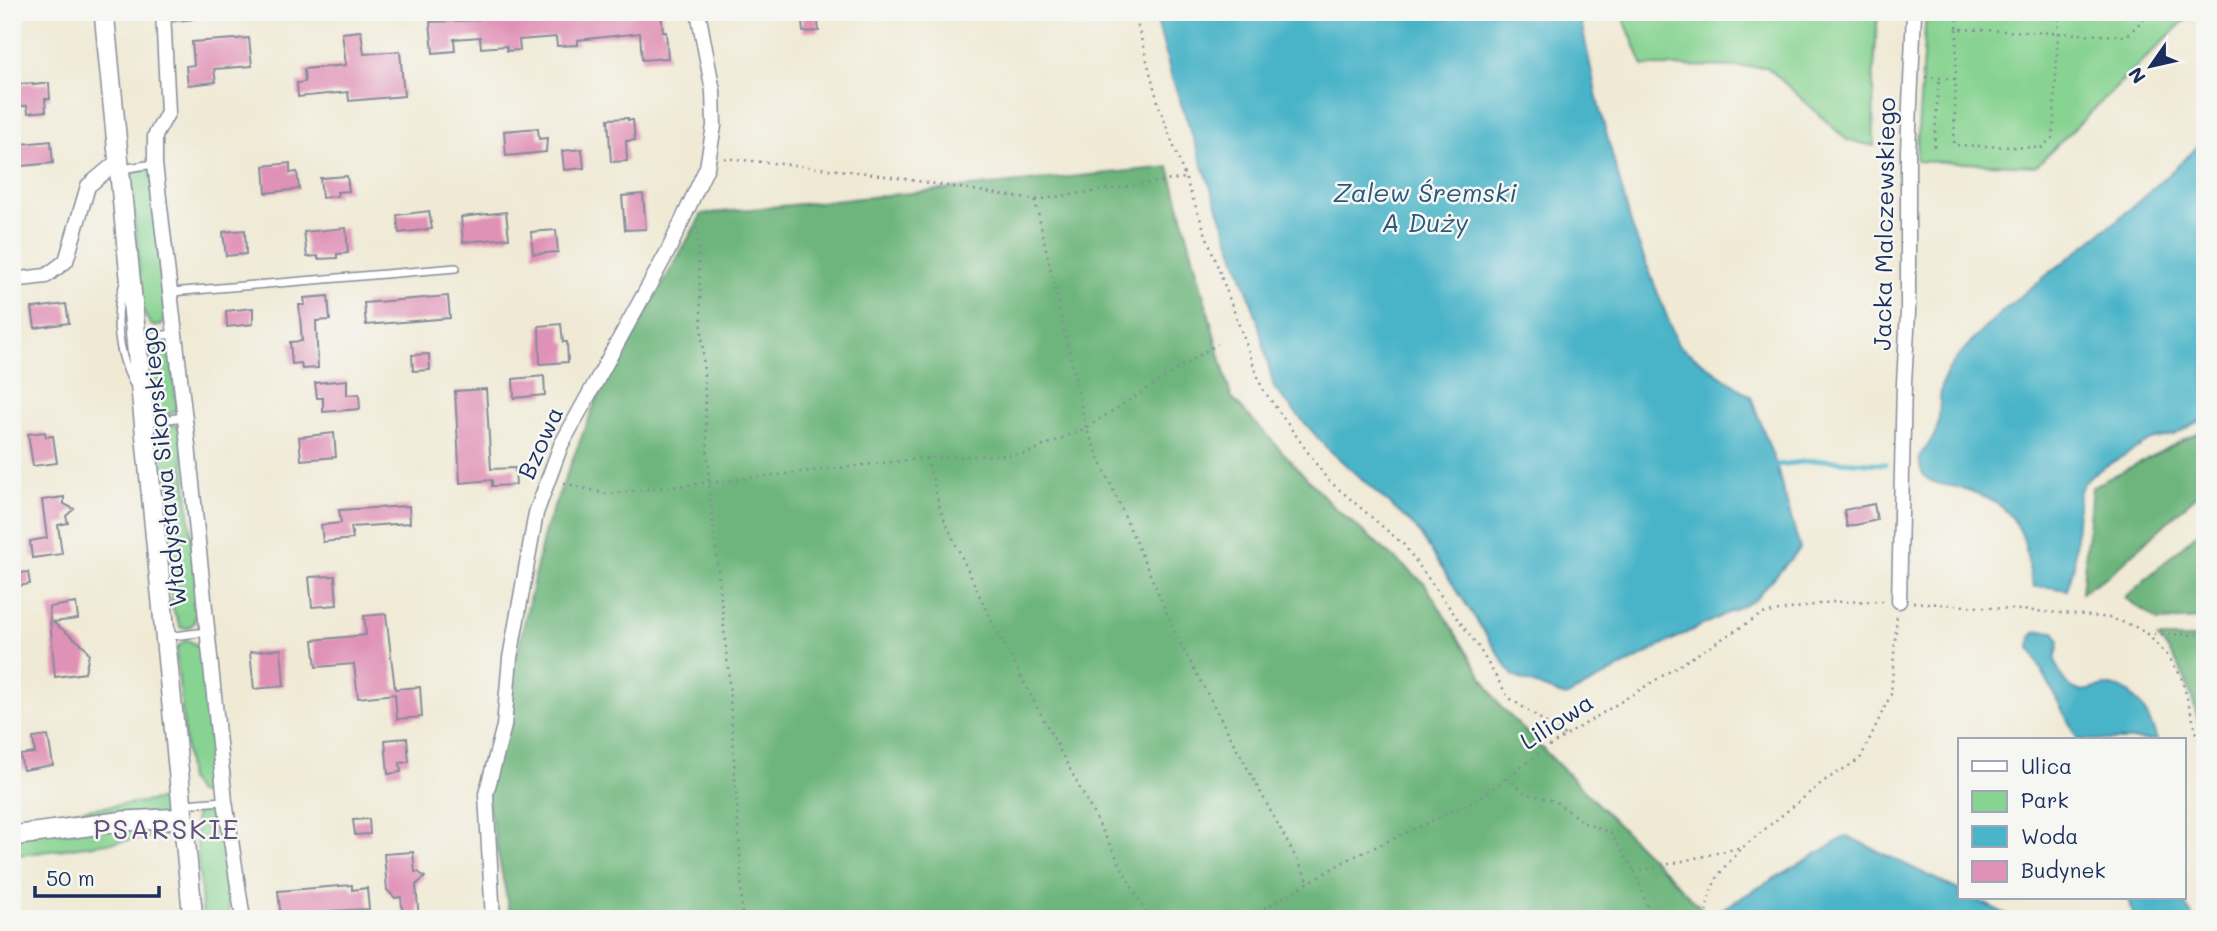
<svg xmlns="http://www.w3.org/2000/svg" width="2217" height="931" viewBox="0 0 2217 931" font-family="Mali,sans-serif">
<rect width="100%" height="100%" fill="#f6f6f2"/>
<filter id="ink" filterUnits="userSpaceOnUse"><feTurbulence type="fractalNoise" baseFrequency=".0143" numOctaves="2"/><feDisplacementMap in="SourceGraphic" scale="14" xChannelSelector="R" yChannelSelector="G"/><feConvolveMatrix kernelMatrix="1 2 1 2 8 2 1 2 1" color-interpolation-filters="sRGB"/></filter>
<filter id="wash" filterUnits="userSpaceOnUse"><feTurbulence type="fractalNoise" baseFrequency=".00686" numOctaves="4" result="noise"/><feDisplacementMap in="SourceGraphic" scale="28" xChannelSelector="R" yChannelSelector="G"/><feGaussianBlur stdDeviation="1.57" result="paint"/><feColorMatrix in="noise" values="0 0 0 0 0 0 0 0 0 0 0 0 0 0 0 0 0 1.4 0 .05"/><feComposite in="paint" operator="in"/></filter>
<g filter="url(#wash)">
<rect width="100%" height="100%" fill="#f0ead5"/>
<path fill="#87d391" stroke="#518178" stroke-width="2" d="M1621,12H1878L1873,84L1874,146L1847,140L1767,67L1643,66Z
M1926,12H2193L2036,166L1916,161Z
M150,169L166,317L162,325L155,327L150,324L143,311L131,179L135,172Z
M159,344L167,347L171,354L177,408L174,412L162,417L154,409C152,392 140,353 159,344Z
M173,424L181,429L198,606L194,623L188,628H181L172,607L157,440L162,429Z
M186,640C196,643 200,647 203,656L213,763L218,782L207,794L197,793L189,780L176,653L177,647Z
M164,799L168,835L12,856V819Z
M198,811L209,812L216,818L223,837L229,919H203L195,816Z"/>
<path fill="#6db57b" stroke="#44726c" stroke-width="2" d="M1169,167L1231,397L1334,507L1425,584L1500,706L1712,919H511L486,794L545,529L599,393L620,360L702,214Z
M2205,429V487L2112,573L2082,592L2092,487Z
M2205,526V619L2158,621L2125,598Z
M2158,638H2205V729L2200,727C2191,693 2183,664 2158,638Z"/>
<path fill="#4ab4c8" stroke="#327293" stroke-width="2" d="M1155,12H1579L1599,107L1632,227L1678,345L1751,397L1776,465L1800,549L1754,600L1668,642L1566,697L1513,676L1416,528L1326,447L1274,388L1257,318L1171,75Z
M2205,140V418L2174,435L2151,440L2091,475L2083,484L2079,494L2074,566L2067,590L2048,587H2034C2024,560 2031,537 2007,512C1997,501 1979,494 1965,489C1943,483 1917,487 1920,456C1927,445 1936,437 1938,424C1942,399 1936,386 1953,363C1993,312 2051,273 2101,233C2138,204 2171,172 2205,140Z
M2045,631L2054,632C2062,641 2058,646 2056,656C2054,665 2063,679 2069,685C2080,696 2092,688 2105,686C2134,684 2150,717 2157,740H2078L2030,648L2031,637L2036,632Z
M1847,836L1960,891V898H1973L2016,919H1712L1710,916Z
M2129,898H2181L2194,919H2134Z"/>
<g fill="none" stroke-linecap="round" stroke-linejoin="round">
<path stroke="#4ab4c8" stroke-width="5" d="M1776,465L1822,460L1885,464"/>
</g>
<g id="blocks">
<path fill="#e091b6" d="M535,12H661L663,32H666L668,58L642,60L640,33L578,40V45L557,46L556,37L519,40L520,50L507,51L506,46L481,48L480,37L454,39L455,51L433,53L430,22L478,20V18Z
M801,12H817L819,31L803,32Z
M361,31L364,54L400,51L404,96L349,101L348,92L298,97L297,83L305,82L304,69L346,65L342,33Z
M249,38L252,66L214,69L216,82L188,85L186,66L194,65L192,42Z
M33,83V85L49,83L50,99H45L46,111L28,113L27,106H20L18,84Z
M628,118V120H633L635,140L626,141L627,161L611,162L608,119Z
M538,128L539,139L547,138L546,152L506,156L504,131Z
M51,141L53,163L12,167V145Z
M582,149L584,168L564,170L562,151Z
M290,163V173L297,172L299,189L266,193L264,166Z
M347,176L349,191L337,192L338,196L322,198L320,178Z
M643,194L646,229L625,230L622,196Z
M429,211L432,229L399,233L397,215Z
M506,212L509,238L463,242L461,217Z
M346,228L348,253L337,254V258L318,259V256L307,257L304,232Z
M245,230L246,254L226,256L223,232Z
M556,230L558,252L533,254L531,232Z
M328,296L330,320L316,321L318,368L302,369L301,363L292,364L290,342L302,341L299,305H305L304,298Z
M448,296L450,318L366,325L364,303Z
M66,304L69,323L35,328L32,308Z
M253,308V324L227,327L226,311Z
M561,324L563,342H567L568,362L540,364L539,326Z
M429,354L430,370L413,371L412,355Z
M544,376L545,395L514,398L513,379Z
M347,380V395L359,394L360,409L323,412V398H317L315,383Z
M486,389L491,469L515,468L516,485L492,486V480L460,483L455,391Z
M45,432L46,437L53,436L57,463L33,466L28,434Z
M334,433L336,457L301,460L299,437Z
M64,497V504L74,509L66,516L68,523L58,525L62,554L32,558L30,541L47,538L42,500Z
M1874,504L1877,520L1847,527L1844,510Z
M409,506L410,523L351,527L353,539L323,542L321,525L341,523L339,510Z
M28,572L30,584L12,587V574Z
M335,576L337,605L312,607L309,577Z
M76,603L78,619L53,622L85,647L89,654L85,673L55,677L49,607Z
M386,614L395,689L420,687L422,717L397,719L395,694L358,698L354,664L316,667L313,640L366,635L364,616Z
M281,649L284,686L254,689L250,652Z
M48,736L53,765L23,770L20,755L35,753L33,738Z
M407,738L409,762L400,763L401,772L388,774L385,740Z
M369,819L370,834L355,835L353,820Z
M413,852L415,872H418L425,877L416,885L419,919H403L401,897L395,898L387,890L384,854Z
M352,885V890L367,888L369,909L330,911V919H281L278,891Z"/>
</g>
</g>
<g filter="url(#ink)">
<use href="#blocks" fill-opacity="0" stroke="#868c9a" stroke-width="2"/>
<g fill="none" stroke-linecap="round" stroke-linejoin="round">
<g stroke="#868c9a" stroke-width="10">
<path id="lane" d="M121,169L154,164
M124,283C113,316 118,353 133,383
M171,292L456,268
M136,338L174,334
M147,422L184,417
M165,637L206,632
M184,804L224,801"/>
</g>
<g stroke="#868c9a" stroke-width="17">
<path id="street" d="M163,12L168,112L155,136V164L188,445L225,801L243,919
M163,15L190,12
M12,280L46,276L66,261L88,186L118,161
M1899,601L1904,383L1908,312V151L1914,12
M493,919L486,794L504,726L510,658L536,513L561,445L668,251L707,167L714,126L713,91L698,12"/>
</g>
<g stroke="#868c9a" stroke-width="22">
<path id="secondary" d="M104,12L193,919
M12,836L125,821L183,818"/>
</g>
<path stroke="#868c9a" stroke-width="2.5" stroke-dasharray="2 5" stroke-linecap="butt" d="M1134,12L1159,106L1262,388L1327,479L1404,545L1479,648L1508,697L1566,736
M1958,12L1957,29L2127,36L2150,12
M1957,29L1954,145L2041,148L2053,137L2059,12
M1925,77L1956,79
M1934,147L1939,78
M724,158L867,173L1035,200L1185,178
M1035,200L1086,428L1180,643L1309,882
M697,227L709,483L728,667L741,871L742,919
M927,458L941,512L989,616L1149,919
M564,483L607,494L927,458L1025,454L1086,428L1217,344
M1913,602L2074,614L2110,618L2134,626L2147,634L2167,655L2181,676L2205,763
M2147,634L2205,635
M1507,778L1525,793L1555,801L1584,823L1611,833L1635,872
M1246,919L1347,860L1479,799L1543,750L1762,614L1831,602L1885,601
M1652,919L1635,872L1743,847L1824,781L1860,759L1891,694L1897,614
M1706,919C1708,885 1720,870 1743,847"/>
<use href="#lane" stroke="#fff" stroke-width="7"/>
<use href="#street" stroke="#fff" stroke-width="14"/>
<use href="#secondary" stroke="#fff" stroke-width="19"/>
</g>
</g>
<g text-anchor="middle" stroke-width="5" stroke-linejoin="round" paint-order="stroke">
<g font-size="24" fill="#1b2f5e" stroke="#f6f6f2">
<text transform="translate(1885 224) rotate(-89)" y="8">Jacka Malczewskiego</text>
<text transform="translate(541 443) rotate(-66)" y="8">Bzowa</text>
<text transform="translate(164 467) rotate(-96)" y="8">Władysława Sikorskiego</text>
<text transform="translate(1557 722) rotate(-33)" y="8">Liliowa</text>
</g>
<g font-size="26" font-style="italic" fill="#29577e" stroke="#f6f6f2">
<text x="1425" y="202">Zalew Śremski<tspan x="1425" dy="30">A Duży</tspan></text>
</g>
<g font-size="28" letter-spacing="2" fill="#60517d" stroke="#f6f6f2">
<text x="167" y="839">PSARSKIE</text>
</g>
</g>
<rect width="2217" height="931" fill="none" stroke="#f6f6f2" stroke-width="42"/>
<rect x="1958" y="738" width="228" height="161" fill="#f6f6f2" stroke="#9ea6b7" stroke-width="2"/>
<rect x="1972" y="761" width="35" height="10" fill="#ffffff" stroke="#9ea6b7" stroke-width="2"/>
<text x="2021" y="774" font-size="21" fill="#1b2f5e">Ulica</text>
<rect x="1972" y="791" width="35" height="21" fill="#87d391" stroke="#9ea6b7" stroke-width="2"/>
<text x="2021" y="808" font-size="21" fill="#1b2f5e">Park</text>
<rect x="1972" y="826" width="35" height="21" fill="#4ab4c8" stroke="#9ea6b7" stroke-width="2"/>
<text x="2021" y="844" font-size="21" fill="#1b2f5e">Woda</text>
<rect x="1972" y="861" width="35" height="21" fill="#e091b6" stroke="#9ea6b7" stroke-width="2"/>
<text x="2021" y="878" font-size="21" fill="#1b2f5e">Budynek</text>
<g transform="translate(2151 66) rotate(236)" stroke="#f6f6f2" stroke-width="5" paint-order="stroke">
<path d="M0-5L12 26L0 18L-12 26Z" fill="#1b2f5e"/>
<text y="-10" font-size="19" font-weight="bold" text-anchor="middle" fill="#1b2f5e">N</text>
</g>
<path d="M35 886v10h124v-10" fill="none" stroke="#1b2f5e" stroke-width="3.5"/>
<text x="46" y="886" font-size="21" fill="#1b2f5e" stroke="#f6f6f2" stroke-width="5" paint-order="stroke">50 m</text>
</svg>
